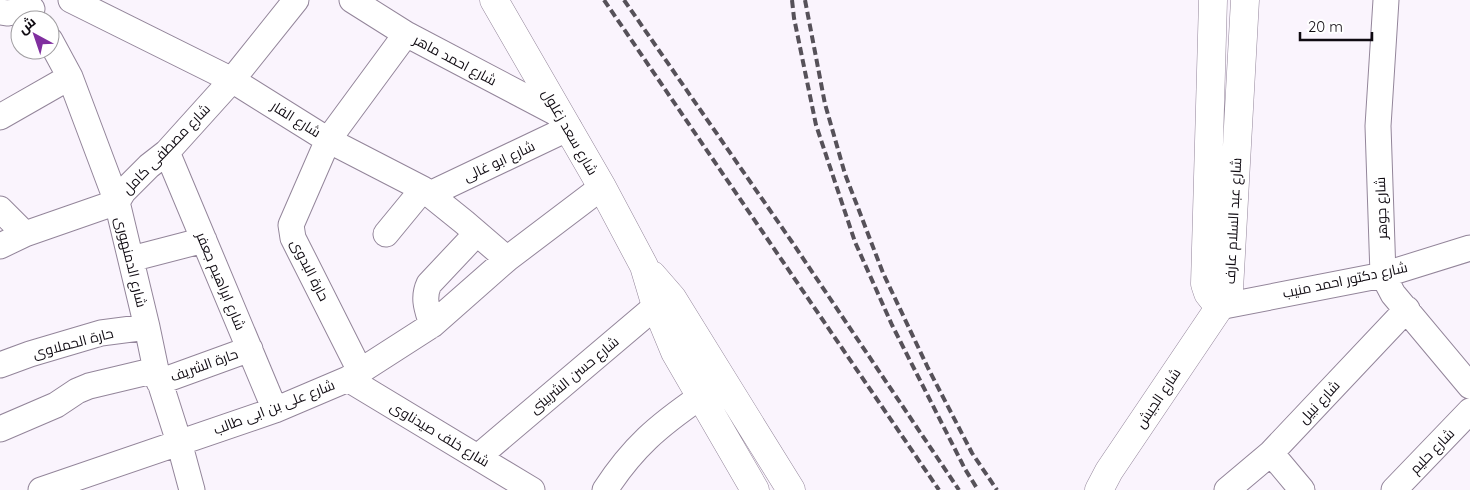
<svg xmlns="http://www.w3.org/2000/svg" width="1470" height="490" viewBox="0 0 1470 490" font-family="Quicksand,Cairo,sans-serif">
<rect width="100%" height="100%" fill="#faf4fd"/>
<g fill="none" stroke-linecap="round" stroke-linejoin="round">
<g stroke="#93859a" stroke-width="27">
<path id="minor" d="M71,0L232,80L328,140L423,189L464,222L507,259
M352,0L406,34L560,115
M1386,0L1378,126L1383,275L1393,294L1470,386
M0,12L8,13L32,9
M50,40L70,77L117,202L147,327L156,370L179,442L192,490
M0,117L70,77
M167,152L275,410
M430,194L569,128
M0,209L25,234
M386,234L423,189
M0,246L25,234L117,202L123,192L149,166L167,152L232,80L296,0
M131,259L204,240
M1219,307L1383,275L1470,248
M432,325C428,311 422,299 429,284L477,233
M0,365L30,354L101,333L147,327
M360,371L293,238L291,225L328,140L406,34
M348,379L532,490
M159,382L250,349
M0,429L56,405L77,391L89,386L156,370
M1271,453L1302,490
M479,456L656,306L672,298
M41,490L275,410L348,379L432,325L507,259L602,187
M605,490C633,447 658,426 700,397
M1227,490L1271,453L1407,309
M1394,490L1470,411"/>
</g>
<g stroke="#93859a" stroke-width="29">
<path id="major" d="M494,0L602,187L644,266L656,306L675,352L755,490
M1213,0L1205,284L1208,293L1219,307
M652,275L672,298L791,490
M1099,490L1109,471L1223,302L1229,290L1245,0"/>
</g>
<use href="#minor" stroke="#fff" stroke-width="25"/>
<use href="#major" stroke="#fff" stroke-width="28"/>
<path stroke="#565159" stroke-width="4" stroke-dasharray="8 4" stroke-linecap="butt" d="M604,0L939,490
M624,0L792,242L959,490
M792,0L794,18L816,125L855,242L892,325L965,469L978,490
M805,0L825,104L845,174L883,273L928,368L972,453L997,490"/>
</g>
<g text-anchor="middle" stroke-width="4" stroke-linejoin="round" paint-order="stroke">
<g font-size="14" fill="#0f0a11" stroke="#fff">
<text transform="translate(455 60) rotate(28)" y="5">شارع احمد ماهر</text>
<text transform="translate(296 119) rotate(32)" y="5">شارع الفار</text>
<text transform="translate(570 132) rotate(60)" y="5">شارع سعد زغلول</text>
<text transform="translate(166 149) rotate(-46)" y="5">شارع مصطفى كامل</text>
<text transform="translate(499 161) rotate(-25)" y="5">شارع ابو غالى</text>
<text transform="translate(1381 208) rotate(-92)" y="5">شارع جوهر</text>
<text transform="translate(1233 221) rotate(-87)" y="5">شارع عبد السلام عارف</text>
<text transform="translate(131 262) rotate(76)" y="5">شارع الدمنهورى</text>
<text transform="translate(310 270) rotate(63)" y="5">حارة البدوى</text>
<text transform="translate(1345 280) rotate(-12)" y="5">شارع دكتور احمد منيب</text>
<text transform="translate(221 281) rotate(67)" y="5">شارع ابراهيم جعفر</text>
<text transform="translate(73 343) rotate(-15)" y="5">حارة الحملاوى</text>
<text transform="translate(204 365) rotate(-20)" y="5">حارة الشريف</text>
<text transform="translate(574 375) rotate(-40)" y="5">شارع حسن الشربينى</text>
<text transform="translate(1158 398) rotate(-56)" y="5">شارع الجيش</text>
<text transform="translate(1319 402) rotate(-47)" y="5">شارع نبيل</text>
<text transform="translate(274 407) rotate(-21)" y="5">شارع على بن ابى طالب</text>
<text transform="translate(440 434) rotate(31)" y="5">شارع خلف صيدناوى</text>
<text transform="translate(1432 451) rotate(-46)" y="5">شارع حليم</text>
</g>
</g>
<g transform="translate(35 35) rotate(320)"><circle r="24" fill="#ffffff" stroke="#9f9da0"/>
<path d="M0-4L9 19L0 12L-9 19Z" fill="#802f9f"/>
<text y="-8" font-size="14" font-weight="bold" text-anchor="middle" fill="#0f0a11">ش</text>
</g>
<path d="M1300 32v8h72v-8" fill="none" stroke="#0f0a11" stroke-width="2.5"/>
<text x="1308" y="32" font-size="15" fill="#0f0a11" stroke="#ffffff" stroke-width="4" paint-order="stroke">20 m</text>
</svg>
